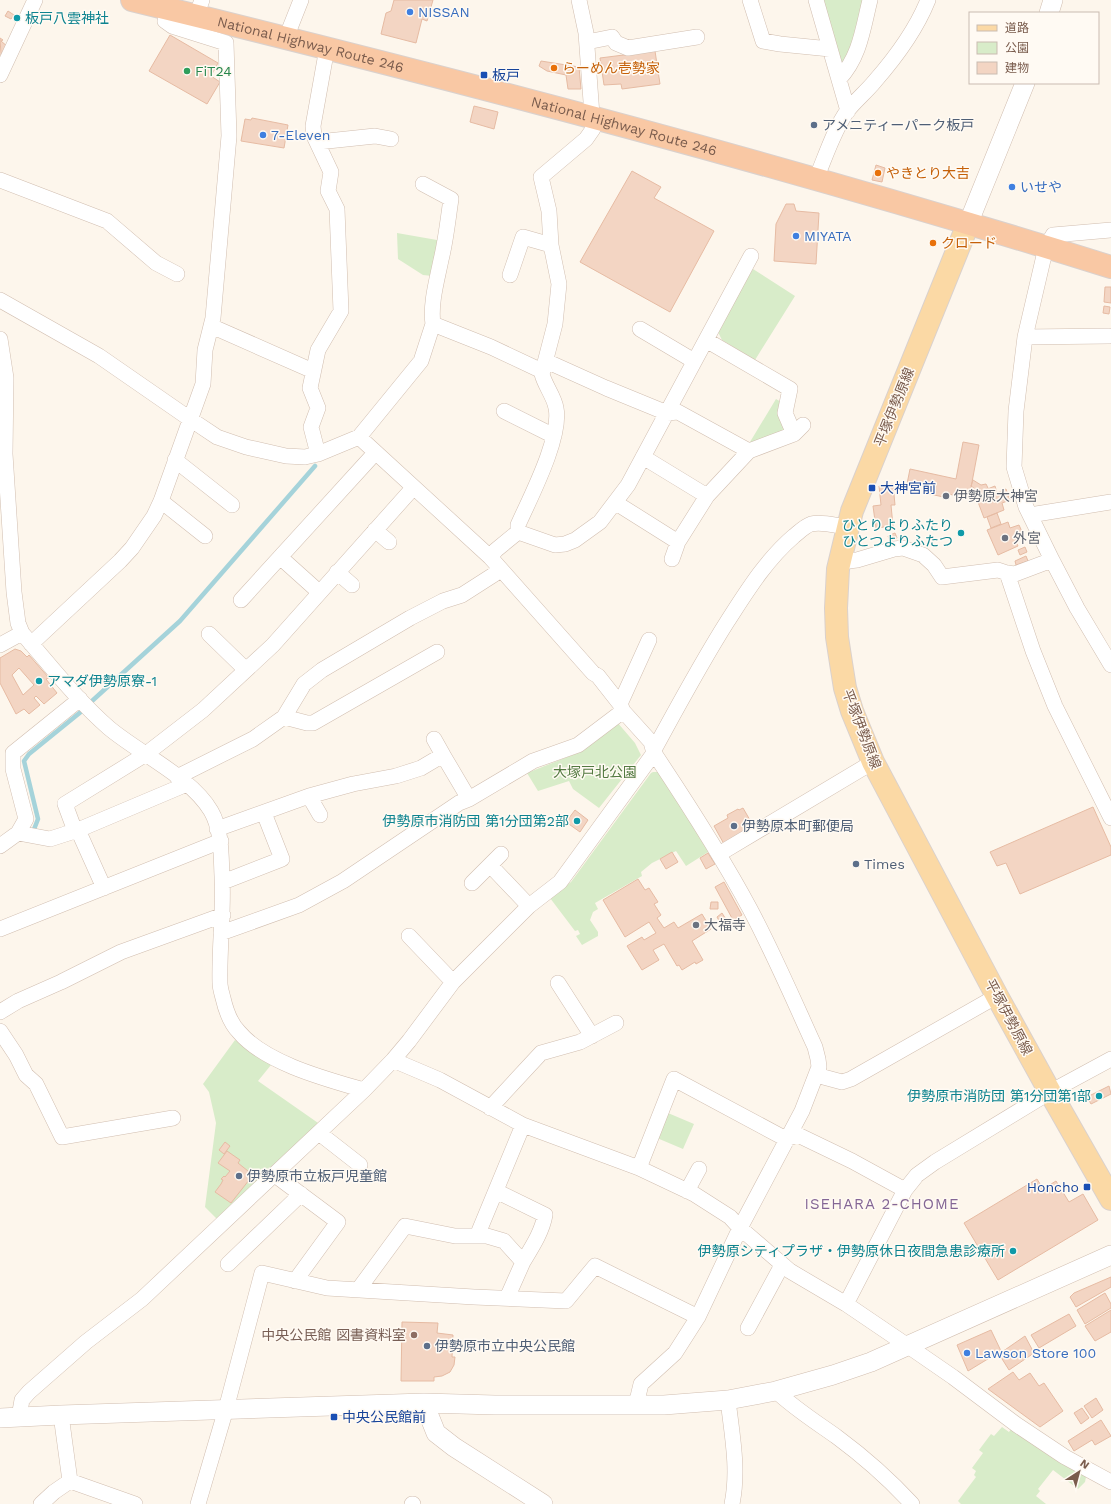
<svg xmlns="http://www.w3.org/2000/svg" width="1111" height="1504" viewBox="0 0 1111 1504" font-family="'Work Sans','Noto Sans JP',sans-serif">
<rect width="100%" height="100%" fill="#fdf6ec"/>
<path fill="#d8ecc9" d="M822,0H865L857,40L842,64Z
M397,233L437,240V258L433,276L423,275L398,259Z
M753,269L795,296L755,360L722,340L717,330Z
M776,399L781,402L785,428L783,434L753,444L750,442Z
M617,722L635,743L641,755L599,808L573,789L569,781L538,791L527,773L575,754Z
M653,772H659L713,849L686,866L676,851L652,863L641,872L642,876L595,903L598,909L593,912L590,920L598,932V936L582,945L576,936L580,934L578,930L575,931L550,898L571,882L651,773Z
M235,1040L271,1065L258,1081L321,1125L217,1219L205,1207L216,1123L209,1092L203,1084Z
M668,1113L694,1124L683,1149L657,1138Z
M1002,1427L1009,1432L1011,1429L1086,1477L1085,1482L1078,1489L1053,1470L1038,1489L1040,1491L1036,1496L1046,1504H961L958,1501L976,1477L974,1475L976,1471L972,1468L983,1453L979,1450L991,1434L994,1436Z"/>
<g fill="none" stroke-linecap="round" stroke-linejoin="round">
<path stroke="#a5d3da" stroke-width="4.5" d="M92,701L180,621L315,466
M33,832L38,819L24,761L29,754L82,711"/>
</g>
<path fill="#f3d5c3" stroke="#e6bba3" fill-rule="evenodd" d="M394,0H433L427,21L422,19L416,43L381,34L386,13L391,11Z
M8,11L14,15L11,19L5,16Z
M170,35L218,63L211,76L220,82L207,104L149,71Z
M0,38L3,40L1,41L8,47L1,55Z
M655,51L660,84L622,89L621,84L604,85L600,58Z
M541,61L579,67L581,89H568L566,75L547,71L539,66Z
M474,106L498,112L494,129L470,122Z
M252,118L288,125L284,148L241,141L245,119L251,120Z
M876,165L885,168L882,182L872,180Z
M632,171L661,187L654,198L714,231L670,312L580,262Z
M786,204H794L796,211L819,213L816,264L774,261L776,224Z
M1105,287H1111V303L1104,302Z
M1104,306L1110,307L1109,314L1103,313Z
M963,442L979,445L969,498L948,494V498L925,493L926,487L907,484L910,469L956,479Z
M973,480L981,485L986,484L988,488L979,492L971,486Z
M893,484L895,505H891L893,526L876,528L873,506L881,505L879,486Z
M995,486L997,493L1006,489L1010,500L1002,503L1004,510L984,518L975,494Z
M997,513L1001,524L991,528L987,517Z
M1008,522L1010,528L1019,525L1024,536L1015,540L1018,546L998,555L987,530Z
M895,533L897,538L890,541L888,536Z
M1025,547L1027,552L1020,555L1018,550Z
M1026,556L1028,561L1016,565L1015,561Z
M15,649L21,651L27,657L29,655L49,678L46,679L57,693L44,704L36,696L34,698L40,705L29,714L24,709L16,714L0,683V658ZM19,668L34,685L23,695L12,675Z
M1093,807L1111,847V855L1020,894L1006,863L997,866L990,852Z
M743,808L754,827L724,844L714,826L728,818L727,815L738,809L739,810Z
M575,810L588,820L580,832L566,822Z
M672,852L678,862L666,869L660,859Z
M708,853L715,864L706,869L700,858Z
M638,879L645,890L649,888L658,902L654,904L661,915L657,918L664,928L674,922L678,928L702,914L711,929L692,941L703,960L696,964L695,962L682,970L679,965L677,966L664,944L653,950L659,960L642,970L627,946L642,937L644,940L656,933L649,922L625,937L603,900Z
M724,882L742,915L733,920L715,887Z
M711,902H718V909H710Z
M722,913L729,924L723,928L717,917Z
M1109,1086L1111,1094L1091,1104L1087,1097Z
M225,1142L230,1146L224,1154L219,1150Z
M227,1151L240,1160L238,1163L253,1175L231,1203L215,1192L221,1184L223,1180L221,1179L224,1176L225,1177L230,1171L218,1163Z
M1037,1179L1043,1189L1056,1181L1069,1202L1083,1194L1098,1220L998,1280L964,1223Z
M1111,1277V1287L1076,1307L1070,1297L1074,1293Z
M1105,1293L1111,1304V1308L1085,1324L1077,1310Z
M1111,1310V1332L1095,1341L1085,1326Z
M1069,1314L1076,1326L1039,1348L1031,1335Z
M402,1322L438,1323L437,1333L453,1335L452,1357H455L454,1365L450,1372L442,1376L434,1377V1381H401Z
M991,1330L1001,1351L968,1371L957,1345Z
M1025,1336L1034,1353L1009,1370L999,1354Z
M1013,1372L1019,1380L1030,1373L1039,1386L1044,1383L1063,1411L1040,1427L988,1389Z
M1096,1398L1103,1410L1092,1418L1084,1406Z
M1082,1408L1089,1418L1081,1424L1074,1413Z
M1101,1420L1111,1436L1095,1445L1092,1440L1074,1451L1068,1441Z"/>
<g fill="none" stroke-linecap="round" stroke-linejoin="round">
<g stroke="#d1beb0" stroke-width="16">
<path id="minor" d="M750,0L763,41L780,44L830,49
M816,0L848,111
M196,16L202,0
M286,38L301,0
M587,42L612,37L616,43L628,48L697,37
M0,75L35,0
M839,79C860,57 863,28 870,0
M318,142L375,136L391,139
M816,179C825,158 834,129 848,110C856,100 867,91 875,81C896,57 916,30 928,0
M0,180L107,221L156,263L177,274
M510,275L523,237L551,245
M0,300L99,356L190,419L217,437L246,447L286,456L305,457L318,454L359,437L490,557L593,673L598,676L620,704L623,711L651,742L654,753C688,804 721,855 750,909C774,954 794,1001 815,1047L818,1059L819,1067L802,1111L740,1228L698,1317L675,1353L641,1384L636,1405
M433,324L491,347L542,371
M211,326L313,371
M640,329L694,361
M1025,337L1109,336
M0,339L6,378L5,454L14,592L18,623L22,633C50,665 77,700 109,728C140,754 191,777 211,811C222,830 221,855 222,876C224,912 219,947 220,983C220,988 222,994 223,998C226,1011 230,1023 239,1032C265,1063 326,1079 364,1090
M706,340L790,389L785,413L794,434
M546,361L606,388L667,413L678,412L749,451
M504,411L554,436
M359,437L421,361L433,324C430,304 437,280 441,260C446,240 448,219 451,199L423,184
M318,454L311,427L318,408L310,388L318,350L341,311L337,209L328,191L331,172L314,136L313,126L327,48
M643,457L707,496
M175,460L232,505
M161,501L205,536
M616,503L678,542
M1030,515L1111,502
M375,530L389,542
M518,532L555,545L565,544L575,540L600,522L628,485L751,256
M280,557L319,592
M490,557L496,550L518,532V525C530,498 562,437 556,408C554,396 545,386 542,374L555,324L559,284L551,245L549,211L541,177L586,139L593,129L586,33L579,0
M672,559L678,542L707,496L749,451L794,434L803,425
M1052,560L1077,608L1111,665
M840,562L857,560L894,549L903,548L923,555L934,565L942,577L998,570L1007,573L1015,574L1052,560L1026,507L1014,467L1016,411L1025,337L1046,247L1053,235L1111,230
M337,572L352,585
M1007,573L1033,651L1055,706L1111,818
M241,600L375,453
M209,634L245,669
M31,644L120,561L132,548L154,516L161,501L203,384L205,350L213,318L229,136L226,43L172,26L165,21L168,9
M0,645L22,633
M620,704L649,640
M284,717L307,723H313L437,652
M434,739L443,755
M177,777L253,739L284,717L304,684L322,670L410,618L443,601L462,595L501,570
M309,796L320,815
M217,829L309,796L353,784L396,776L421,768L443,755L469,799
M78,830L104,888
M75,831L65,804L146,754L203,710L273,645L413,488
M18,833L50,839L78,830L187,784
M0,846L18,833L26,819L13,769V753L80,699
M501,854L490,865L529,906
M719,854L873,762
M223,882L282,859L264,813
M472,883L490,865
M0,929L221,841
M221,933L299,905L343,881L459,803L469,799L533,761L578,745L623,711
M409,936L453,982
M558,983L592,1036
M0,1012L18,1001L61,982L121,952L223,915
M0,1031L16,1055L26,1075L36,1084L62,1137L173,1118
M393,1060L440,1080L523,1125L639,1168L694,1194L730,1217L740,1228L790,1271L846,1304L908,1346L953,1377L1017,1425L1065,1457L1111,1482
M816,1075L842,1082L851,1079L997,996
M490,1108L541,1053L580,1042L616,1023
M319,1133L360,1165
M639,1168L674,1079L786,1139L798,1135L852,1161L905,1190
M275,1175L338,1222L295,1281
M496,1191L545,1215C542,1232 532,1247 523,1262
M687,1191L699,1169
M477,1236L523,1125
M228,1264L301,1194
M358,1290L405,1226L455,1236H487L504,1241L523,1262L507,1298
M846,1304L905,1190L917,1175L935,1162L1050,1092L1111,1059
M748,1328L782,1265
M776,1391C795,1409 816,1422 837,1437C864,1457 889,1479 912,1504
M728,1400C732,1435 739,1469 732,1504
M61,1415L70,1481L135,1504
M19,1417L22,1400L29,1392L86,1342L142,1299L364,1090L393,1060L409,1041L453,982L529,906L560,882L654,753L655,748C678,706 701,663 727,622C747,591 766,560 794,536C799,532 805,526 811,524C822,521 837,526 847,527
M41,1504L54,1492L70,1481
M198,1504L226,1409L262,1273L327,1288L474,1297L566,1301L595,1266L698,1317
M412,1504H413"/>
</g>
<g stroke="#d1beb0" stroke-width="20">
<path id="tertiary" d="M1049,13L1053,0
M968,224L1025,83
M424,1403L436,1433L454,1447L543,1504
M0,1418L61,1415L424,1403L495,1405H664L728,1400L776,1391L833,1375L871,1362L1111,1255"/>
</g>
<g stroke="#dad1cd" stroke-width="24">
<path id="primary" d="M968,224L852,511L838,569L836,608L837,637L841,663L845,688L852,711L873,762L997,996L1050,1092L1111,1199"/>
</g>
<g stroke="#dad1cd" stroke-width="24">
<g id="trunk">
<path id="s1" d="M132,0C461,80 788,166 1111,267"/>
</g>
</g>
<use href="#minor" stroke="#fff" stroke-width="15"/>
<use href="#tertiary" stroke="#fff" stroke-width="19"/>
<use href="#primary" stroke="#fbd9a5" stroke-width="22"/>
<use href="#trunk" stroke="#f9c8a4" stroke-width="22"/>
</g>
<g fill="#3f7fe0" stroke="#fffaf3" stroke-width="1.5">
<circle cx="410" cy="12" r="4"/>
<circle cx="263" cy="135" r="4"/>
<circle cx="1012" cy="187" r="4"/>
<circle cx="796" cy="236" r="4"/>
<circle cx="967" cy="1353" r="4"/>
</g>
<g fill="#0f9aa8" stroke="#fffaf3" stroke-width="1.5">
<circle cx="17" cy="18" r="4"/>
<circle cx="961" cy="533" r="4"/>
<circle cx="39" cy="681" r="4"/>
<circle cx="577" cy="821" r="4"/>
<circle cx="1099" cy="1096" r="4"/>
<circle cx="1013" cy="1251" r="4"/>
</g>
<g fill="#e8710a" stroke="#fffaf3" stroke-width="1.5">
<circle cx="554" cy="68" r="4"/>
<circle cx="878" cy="173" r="4"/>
<circle cx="933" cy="243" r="4"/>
</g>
<circle fill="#2e9e5b" stroke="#fffaf3" stroke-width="1.5" cx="187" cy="71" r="4"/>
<g fill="#1a4fb4" stroke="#fffaf3" stroke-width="1.5">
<rect x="480" y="71" width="8" height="8" rx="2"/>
<rect x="868" y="484" width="8" height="8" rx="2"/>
<rect x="1083" y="1183" width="8" height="8" rx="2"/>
<rect x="330" y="1413" width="8" height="8" rx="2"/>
</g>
<g fill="#5c6f8a" stroke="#fffaf3" stroke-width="1.5">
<circle cx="814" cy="125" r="4"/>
<circle cx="734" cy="826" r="4"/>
<circle cx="856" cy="864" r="4"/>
<circle cx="239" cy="1176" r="4"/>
<circle cx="427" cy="1346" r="4"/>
</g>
<g fill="#6b7280" stroke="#fffaf3" stroke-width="1.5">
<circle cx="946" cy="496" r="4"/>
<circle cx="1005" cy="538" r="4"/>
<circle cx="696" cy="925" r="4"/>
</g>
<circle fill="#8d6e63" stroke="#fffaf3" stroke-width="1.5" cx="414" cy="1335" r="4"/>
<g text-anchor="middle" stroke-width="3" stroke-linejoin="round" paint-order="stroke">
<g font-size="14" fill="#366cbe" stroke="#fffaf3" text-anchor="start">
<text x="418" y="17">NISSAN</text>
<text x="271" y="140">7-Eleven</text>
<text x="1020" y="192">いせや</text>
<text x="804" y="241">MIYATA</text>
<text x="975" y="1358">Lawson Store 100</text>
</g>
<g font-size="14" fill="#0d838f" stroke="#fffaf3" text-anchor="end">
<text x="25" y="23" text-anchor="start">板戸八雲神社</text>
<text x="953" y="530">ひとりよりふたり<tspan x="953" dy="16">ひとつよりふたつ</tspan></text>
<text x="47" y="686" text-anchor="start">アマダ伊勢原寮-1</text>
<text x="569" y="826">伊勢原市消防団 第1分団第2部</text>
<text x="1091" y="1101">伊勢原市消防団 第1分団第1部</text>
<text x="1005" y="1256">伊勢原シティプラザ・伊勢原休日夜間急患診療所</text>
</g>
<g font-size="14" fill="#7a5c4d" stroke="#fffaf3">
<text dy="5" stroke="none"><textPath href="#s1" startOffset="184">National Highway Route 246</textPath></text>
<text dy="5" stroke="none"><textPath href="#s1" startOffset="508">National Highway Route 246</textPath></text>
<text transform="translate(894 407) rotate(-68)" y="5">平塚伊勢原線</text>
<text transform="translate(862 729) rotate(69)" y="5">平塚伊勢原線</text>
<text transform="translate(1009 1017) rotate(62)" y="5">平塚伊勢原線</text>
</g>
<g font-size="14" fill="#c56008" stroke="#fffaf3" text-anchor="start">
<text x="562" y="73">らーめん壱勢家</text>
<text x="886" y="178">やきとり大吉</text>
<text x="941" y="248">クロード</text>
</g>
<g font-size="14" fill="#27864d" stroke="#fffaf3" text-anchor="start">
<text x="195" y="76">FiT24</text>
</g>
<g font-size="14" fill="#164399" stroke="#fffaf3" text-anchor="start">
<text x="492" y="80">板戸</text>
<text x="880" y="493">大神宮前</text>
<text x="1079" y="1192" text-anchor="end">Honcho</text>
<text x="342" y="1422">中央公民館前</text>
</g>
<g font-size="14" fill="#4e5e75" stroke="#fffaf3" text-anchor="start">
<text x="822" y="130">アメニティーパーク板戸</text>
<text x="742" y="831">伊勢原本町郵便局</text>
<text x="864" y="869">Times</text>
<text x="247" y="1181">伊勢原市立板戸児童館</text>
<text x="435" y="1351">伊勢原市立中央公民館</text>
</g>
<g font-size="14" fill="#5b616d" stroke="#fffaf3" text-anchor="start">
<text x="954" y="501">伊勢原大神宮</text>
<text x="1013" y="543">外宮</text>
<text x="704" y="930">大福寺</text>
</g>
<g font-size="14" fill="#537a41" stroke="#fffaf3">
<text x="595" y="777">大塚戸北公園</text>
</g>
<g font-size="14" fill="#785e54" stroke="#fffaf3" text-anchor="end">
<text x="406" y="1340">中央公民館 図書資料室</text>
</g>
<g font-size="15" letter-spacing="1" fill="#846695" stroke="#fffaf3">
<text x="882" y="1209">ISEHARA 2-CHOME</text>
</g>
</g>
<rect x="969" y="12" width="130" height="72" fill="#fffaf3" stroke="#cabbb1"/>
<rect x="977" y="25" width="20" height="6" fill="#fbd9a5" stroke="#cabbb1"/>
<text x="1005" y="32" font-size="12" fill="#7a5c4d">道路</text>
<rect x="977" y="42" width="20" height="12" fill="#d8ecc9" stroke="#cabbb1"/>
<text x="1005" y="52" font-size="12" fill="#7a5c4d">公園</text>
<rect x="977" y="62" width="20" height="12" fill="#f3d5c3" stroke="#cabbb1"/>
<text x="1005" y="72" font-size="12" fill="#7a5c4d">建物</text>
<g transform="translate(1079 1472) rotate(36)" stroke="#fffaf3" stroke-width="3" paint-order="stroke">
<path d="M0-3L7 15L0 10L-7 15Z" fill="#7a5c4d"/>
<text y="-6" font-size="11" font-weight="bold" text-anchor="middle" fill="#7a5c4d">N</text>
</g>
</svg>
